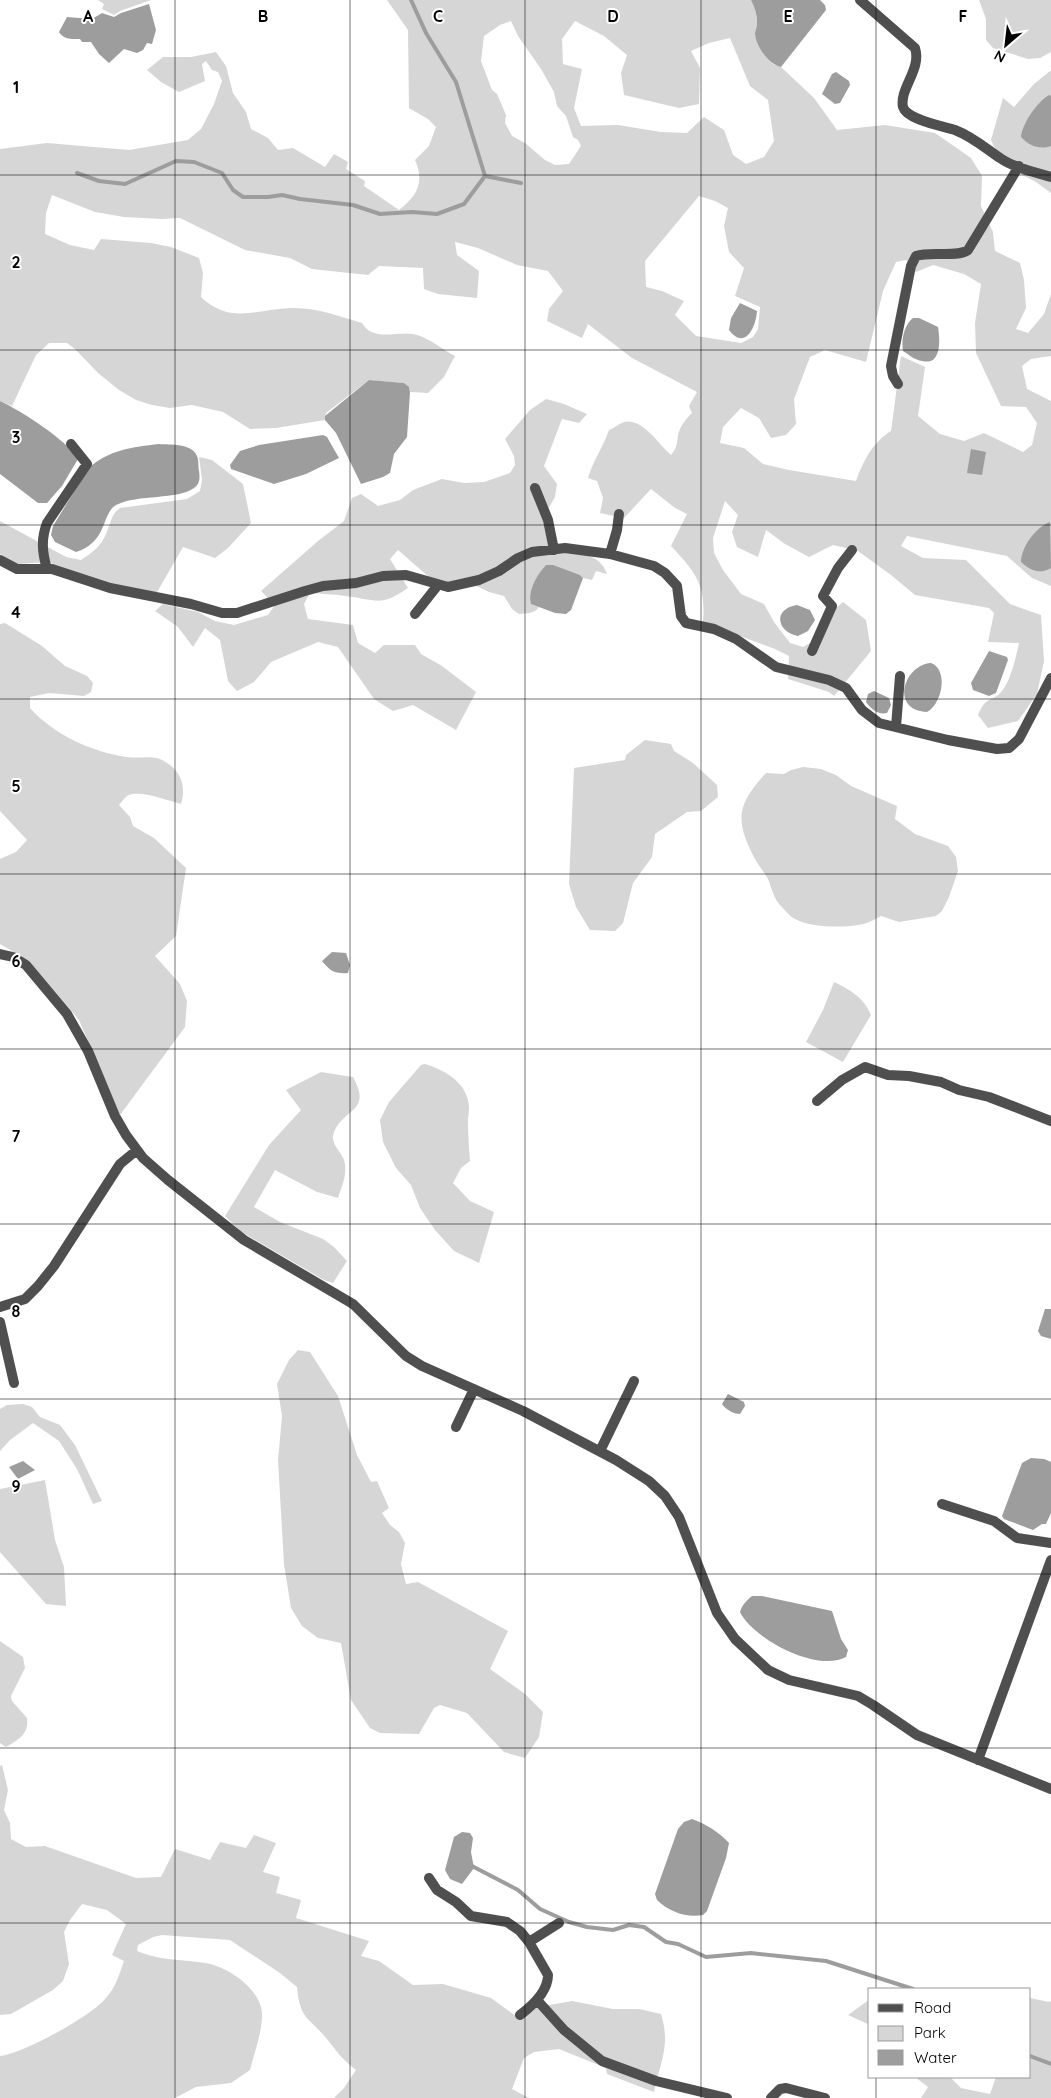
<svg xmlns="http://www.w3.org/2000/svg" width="1051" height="2098" viewBox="0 0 1051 2098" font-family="Quicksand,sans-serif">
<rect width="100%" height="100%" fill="#fff"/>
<path fill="#d6d6d6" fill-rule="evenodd" d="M98,0H151L120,11L114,15L102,9L104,4Z
M387,0H751L755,6L757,23L755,35L768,59L773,64L781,67L814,98L837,130L885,125L935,133L971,158L982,176L981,206L993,232L995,251L1020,263L1024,280L1026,308L1016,329L1028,333L1044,314L1051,294V356L1031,359L1022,366L1027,389L1051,401V586L1032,578L1007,556L907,536L901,546L923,558L966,560L1010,604L1041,615L1044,661L1037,694L1018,721L988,728L978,715C986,695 992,703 1002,691C1011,680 1016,657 1019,643L988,642L994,613L989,608L915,595L891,575L858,551L833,545L809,557L785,544L766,530L758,557L737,547L732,532L738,515L725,501L713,538L714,553L723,570L741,594L764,604L774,622L790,643L803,647L817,639L834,610L843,602L866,620L871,651L834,696L829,692L788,679L789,656L775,649L703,622C706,584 696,573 671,546L687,514L675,508L651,489L624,518L600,513L603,498L597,481L588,478C593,461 603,447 609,430C614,428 619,424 624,422C643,418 658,444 671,455C677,448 677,443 678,435C680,426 686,419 692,413L689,406L697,392L632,358L588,324L582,338L547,321L549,309L563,291L548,271L517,265L478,248L455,242L457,255L479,271L477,298L438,294L424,289L423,268L379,266L368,275L312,269L290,258L245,250L180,218L162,219L124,217L95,212L52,195L46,213L45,234L70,245L94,250L101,239L151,243L171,247L199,258L203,273L201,297C230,325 257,309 291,308C315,307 339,316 362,323C373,342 396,331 413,334C429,337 441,349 455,356L444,377L428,393L410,392V389L404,383L369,380L326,413L325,420L276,428L250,429L223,412L192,405L170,408L152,405L136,400L119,390L98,373L75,349L67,343H49L36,355L12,406L0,401V149L47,143L129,150L188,140L201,129L214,104L222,81L218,72L212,70L206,61L202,64L205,81L179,92L161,82L147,70L163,57H191L216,52L226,66L233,93L246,112L251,129L268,138L278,150L293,148L325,167L334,154L348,162L346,169L365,181L364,186L399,210C417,196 425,182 415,160L429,146L436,127L428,119L409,108L408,30ZM511,21L518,36L541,69L554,92L557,106L566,116L573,137L578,140L581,146L569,164L555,165L545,160L525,143L512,136L505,123L506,115L497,94L492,90L481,61L484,36L500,25ZM575,21L604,36L627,55L621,73L624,95L679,108L699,104L700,68L691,51L709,43L730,38L750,86L768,100L774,141L764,157L746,164L733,155L724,130L704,117L687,133L661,132L618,125L581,126L574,108L582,69L563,64L562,39ZM699,196L715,201L728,208L724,226L729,252L744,268L735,296L760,307L758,329L753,337L741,343L696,336L675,315L684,301L662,291L646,287L645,261ZM906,260L916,272L933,265L964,274L981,284L975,323L976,353L1001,406L1026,407L1037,423L1032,445L1023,452L984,433L964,441L940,434L918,416L925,367L901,356L891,431C872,443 864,460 856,481L789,470L763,464L744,448L720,443L723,427L741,408L759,418L771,438L786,435L796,424L794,399L810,357L825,350L866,362L883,291L896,262Z
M979,0H1051V52L1040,58L1028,59L993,48L986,40V19Z
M1050,71H1051V193L1036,182L1003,165L991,140L1003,98L1014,107L1034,84Z
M546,399L564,404L587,414L579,423L562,419L544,466L557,484L555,497L544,516L557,552C576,553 600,552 607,574L596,571L592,580L583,578L580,575L553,566L546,565C537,574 527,592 531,604L539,607C535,614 526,613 519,614L512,609L504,596L489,592L464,580L447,584L430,578L398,550L390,559L408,588C380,608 375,599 345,596C333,594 321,594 310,593L304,604L308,619L353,625L358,643L375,653L384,645H415L421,654L442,666L476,692L456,730L413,705L393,711L374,699L338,647L318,642L271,662L254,682L237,691L228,681L220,640L205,628L193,647L178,627L155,611L163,604L198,612L215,621L234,625L268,615L275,605L261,591L318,541L344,521L352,498L361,494L378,506L400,500L413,490L442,479L464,483L484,482L510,473L515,465L514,456L505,439L530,410Z
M199,457L212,460L243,484L251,523L228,548L215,558L183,547L156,594L80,577L49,562L18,564L0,554V521L66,557L81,560C92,553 101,546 106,534C111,524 110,515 120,508L187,499L200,491L202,480Z
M5,623L42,646L65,666L87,676L93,683L91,692L84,696L49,693L30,697V708C54,735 92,752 127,757C138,759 152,755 162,760C180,769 187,785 181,804C168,801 139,789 127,796C124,798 121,803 119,805L130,817L133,826L154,838L186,868L176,936L155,956L180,984L187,1001L185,1027L120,1115L79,1020L29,961L0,944V859L16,852L27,840L0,811V624Z
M645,740L671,744L674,751L693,763L717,785L718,797L701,811L687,812L655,834L652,857L633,883L623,923L615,931L590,930L576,907L569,884L574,768L625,760L626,755Z
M803,767L821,769L836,775L851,786L897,806L895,819L915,834L948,846L956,857L958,871L949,897L942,911L936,916L899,922L881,916C875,919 869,923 863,924C847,928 810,928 795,919C790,917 785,910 781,906C773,898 772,888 768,879C764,872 759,866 755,859C735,821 736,805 766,773L784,774L791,770Z
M834,982C851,990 864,998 871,1015L843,1062L806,1042L823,1010Z
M425,1064C445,1070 468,1083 469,1107C469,1112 468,1117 468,1122C468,1135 469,1148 470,1161L461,1168L453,1183L470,1201L494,1212L479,1263L454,1251L435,1230L420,1208L411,1185L396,1168L383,1142L380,1120L389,1102L421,1065Z
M321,1072L353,1077C372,1112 345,1107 334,1132C329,1143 341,1151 344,1160C348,1173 342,1186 338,1198L317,1192L275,1170L254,1207L280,1222L323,1239L334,1247L347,1261L333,1283L324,1280L240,1231L225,1216L269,1145L301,1110L286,1090Z
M298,1350L310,1352L338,1396L357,1455L371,1482L377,1481L389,1508L382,1513L390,1525L399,1532L405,1543L401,1564L406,1584L418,1582L508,1631L490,1669L525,1694L543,1712L539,1737L525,1758L504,1752L467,1713L440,1705L434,1708L419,1734L380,1733L370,1728L351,1700L341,1643L318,1638L302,1626L291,1608L284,1564L278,1460L282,1416L277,1384L289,1360Z
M23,1404L32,1407L40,1417L60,1425L75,1445L102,1501L93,1504L77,1469L59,1441L33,1423L10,1440L0,1451V1409L7,1405Z
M45,1480L55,1540L64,1567L66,1606L46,1604L0,1552V1489Z
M0,1641L23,1657L25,1668L11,1696L12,1701L27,1718C29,1734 19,1739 6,1747L0,1743Z
M2,1765L8,1790L4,1810L10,1823L11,1839L26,1847L45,1846L136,1878L161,1877L175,1849L210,1860L220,1842L246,1848L254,1835L276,1843L263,1872L280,1877L276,1893L301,1900L296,1918L369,1941L361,1956L379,1961L413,1985L443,1984L491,1998L516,2016L538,2007L572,2001L613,2009H639L661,2014C671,2046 660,2062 654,2092L607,2074L606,2068L559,2049L534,2052L524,2058L512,2089L529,2098H334L344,2088L356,2070C341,2058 338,2053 327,2039C308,2016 300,2020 297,1987L280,1973L230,1940L162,1935L153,1937L138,1945L137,1951C162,1961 179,1959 205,1963C227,1966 260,1988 262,2013C263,2029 254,2054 250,2070L231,2083L196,2087L175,2098H0V2056C22,2054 90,2017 105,1999C115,1989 119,1975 124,1961L112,1955L126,1924L107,1910L82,1904L70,1920L64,1932L69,1964L63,1981L53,1990L11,2014L0,2015V1766Z
M1030,1998L1049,2002L1051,2001V2098H921L928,2087L915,2077H950L961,2088L990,2094L996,2077H1030Z
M870,1999V2025L848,2015Z"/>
<path fill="#9d9d9d" d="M751,0H820L825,5L826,10L781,67C769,65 756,46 755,34C755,31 757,27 757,23C757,15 755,7 751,0Z
M149,4L156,30L152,44L147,43L143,50L137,53L124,49L109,63L99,54L91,42H82L80,39C72,39 64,40 59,32L67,17L92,19L102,13L114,17L121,13Z
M836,72L849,81L850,85L840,103L835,104L822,94L832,74Z
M1049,95L1051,96V146C1040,150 1029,146 1021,137C1022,124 1037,102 1049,95Z
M740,303L757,311C756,327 745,351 729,330L731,318Z
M913,318H919L938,327C940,339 942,366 922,361C915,360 909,355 903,351C901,340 904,325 913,318Z
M369,380L404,383L409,387L410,392L407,437L394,454L390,473L383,477L361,484L336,433L325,420V416Z
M0,401C20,410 68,441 78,459L62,486L47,503H38L0,474Z
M323,435L327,437L339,458L306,474L274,484L231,469L230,465L240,451L259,445Z
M159,444C170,445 192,443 197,456C199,460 198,467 199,471C200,478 200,484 194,488C178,500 138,494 116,505C101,514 108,542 76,552L55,542L51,535L53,526L88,469C107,450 133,447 159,444Z
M971,449L986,452L982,475L967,473Z
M1050,522L1051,568C1039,575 1030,570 1021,562C1021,547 1036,527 1050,522Z
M546,565H553L580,575L583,578L571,610L566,614L555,613L531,604C527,592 537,574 546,565Z
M797,605L810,610L815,620L808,631L798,636C777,632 772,609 797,605Z
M989,651L1007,657L1008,660L996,693L989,696L973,690L971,683Z
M931,663C949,670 942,704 927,712C890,711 903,665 931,663Z
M874,691L889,698L891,705L887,713C878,715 871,709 866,702L868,694Z
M332,952L346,953L350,965L348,973C335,974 330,971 322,961Z
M1045,1309H1051V1339L1041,1336L1038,1331Z
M728,1394L744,1402L745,1406L740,1414C734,1414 726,1410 722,1404Z
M1031,1458L1044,1459L1051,1462V1513L1046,1524H1042L1033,1530L1004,1519L1002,1516L1022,1463Z
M23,1461L35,1470L18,1479L9,1467Z
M752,1596H762L832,1611L841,1639L848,1650L846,1657C818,1673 753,1639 740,1612C742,1605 746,1601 752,1596Z
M692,1819C706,1824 719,1832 729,1843L726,1858L707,1911L703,1915C687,1918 669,1912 657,1900L655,1894L678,1829L684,1822Z
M462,1832L470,1833L473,1838L471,1852L474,1868L462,1884L450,1879L445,1870L454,1837Z"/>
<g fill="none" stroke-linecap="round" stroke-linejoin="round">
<path stroke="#9d9d9d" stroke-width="4" d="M411,0L426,33L456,82L485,176
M77,173L99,181L125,184L176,161L194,162L222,173L233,190L243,197H268L282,195L300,199L353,205L380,214L412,212L437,214L464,204L485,176L521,183
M470,1865L518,1890L540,1909L569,1922L587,1927L613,1930L629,1925L644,1927L666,1942L678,1944L706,1957L751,1953L826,1961L913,1989
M1030,2056L1051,2064"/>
<path stroke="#4f4f4f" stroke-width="10" d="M860,0L915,48C922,69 899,89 903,107C907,120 943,126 955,130C973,137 985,148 1000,158C1014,168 1035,172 1051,177
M898,384L893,376L891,366L911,266L916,256C932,251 956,258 968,250L1019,166
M535,488L548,520L554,550
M610,554L617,530L619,514
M0,560L17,569H52L110,588L191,604L222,613H237L305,591L323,586L356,583L383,576L406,575L448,587L479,580L499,571L518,558L532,552L565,548L610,554L654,566L665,573L677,586L681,616L686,623L714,629L736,639L776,667L829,680L846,688L862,710L879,723L948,740L997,749L1009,748L1019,739L1051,678
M47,569C42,552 41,539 47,523L87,464L71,444
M415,614L438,585
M812,651L832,606L823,596L838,568L852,550
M896,727L900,676
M0,954L13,957L26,965L67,1014L88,1051L115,1116L126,1135L143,1158L168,1180L244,1240L353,1304L406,1356L422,1366L523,1411L616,1460L649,1481L665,1496L679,1517L717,1613L735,1639L768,1670L789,1680L858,1696L873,1705L917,1735L1051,1789
M817,1101L842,1080L865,1067L888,1075L909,1076L941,1082L959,1090L989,1097L1051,1121
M0,1307L25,1299L38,1286L54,1266L120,1164L137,1150
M0,1322L14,1383
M456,1427L474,1389
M600,1451L634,1381
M942,1504L994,1521L1017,1538L1051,1543
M978,1760L1051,1560
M429,1878L437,1890L456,1902L471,1916L507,1922L520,1931L529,1942L548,1975C548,1991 532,2006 520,2015
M529,1942L559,1923
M537,2000L564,2030L602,2061L656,2081L727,2098
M771,2098L780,2089L786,2088L825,2098"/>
</g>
<path fill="none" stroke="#000" stroke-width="1" stroke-opacity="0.55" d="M175,0V2098M350,0V2098M525,0V2098M701,0V2098M876,0V1989M0,175H1051M0,350H1051M0,525H1051M0,699H1051M0,874H1051M0,1049H1051M0,1224H1051M0,1399H1051M0,1574H1051M0,1748H1051M0,1923H1051M876,2077V2098"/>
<g font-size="16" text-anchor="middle" font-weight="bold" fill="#000" stroke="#fff" stroke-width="4" stroke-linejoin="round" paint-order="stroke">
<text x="88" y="22">A</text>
<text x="263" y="22">B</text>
<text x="438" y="22">C</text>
<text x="613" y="22">D</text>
<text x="788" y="22">E</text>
<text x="963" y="22">F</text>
<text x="16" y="93">1</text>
<text x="16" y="268">2</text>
<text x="16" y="443">3</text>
<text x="16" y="618">4</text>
<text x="16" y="792">5</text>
<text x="16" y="967">6</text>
<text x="16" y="1142">7</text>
<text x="16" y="1317">8</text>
<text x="16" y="1492">9</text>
</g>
<rect x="868" y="1988" width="162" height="90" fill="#ffffff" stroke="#999999"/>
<rect x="878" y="2004" width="25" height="8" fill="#4f4f4f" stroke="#999999"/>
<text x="914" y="2013" font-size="15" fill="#000000">Road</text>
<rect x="878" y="2026" width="25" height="15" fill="#d6d6d6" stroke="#999999"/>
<text x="914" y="2038" font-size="15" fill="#000000">Park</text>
<rect x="878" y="2050" width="25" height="15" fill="#9d9d9d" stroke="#999999"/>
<text x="914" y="2063" font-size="15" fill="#000000">Water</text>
<g transform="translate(1006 45) rotate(208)" stroke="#ffffff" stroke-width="4" paint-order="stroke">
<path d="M0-4L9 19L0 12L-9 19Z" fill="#000000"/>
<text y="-8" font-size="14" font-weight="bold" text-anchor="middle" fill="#000000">N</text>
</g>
</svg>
